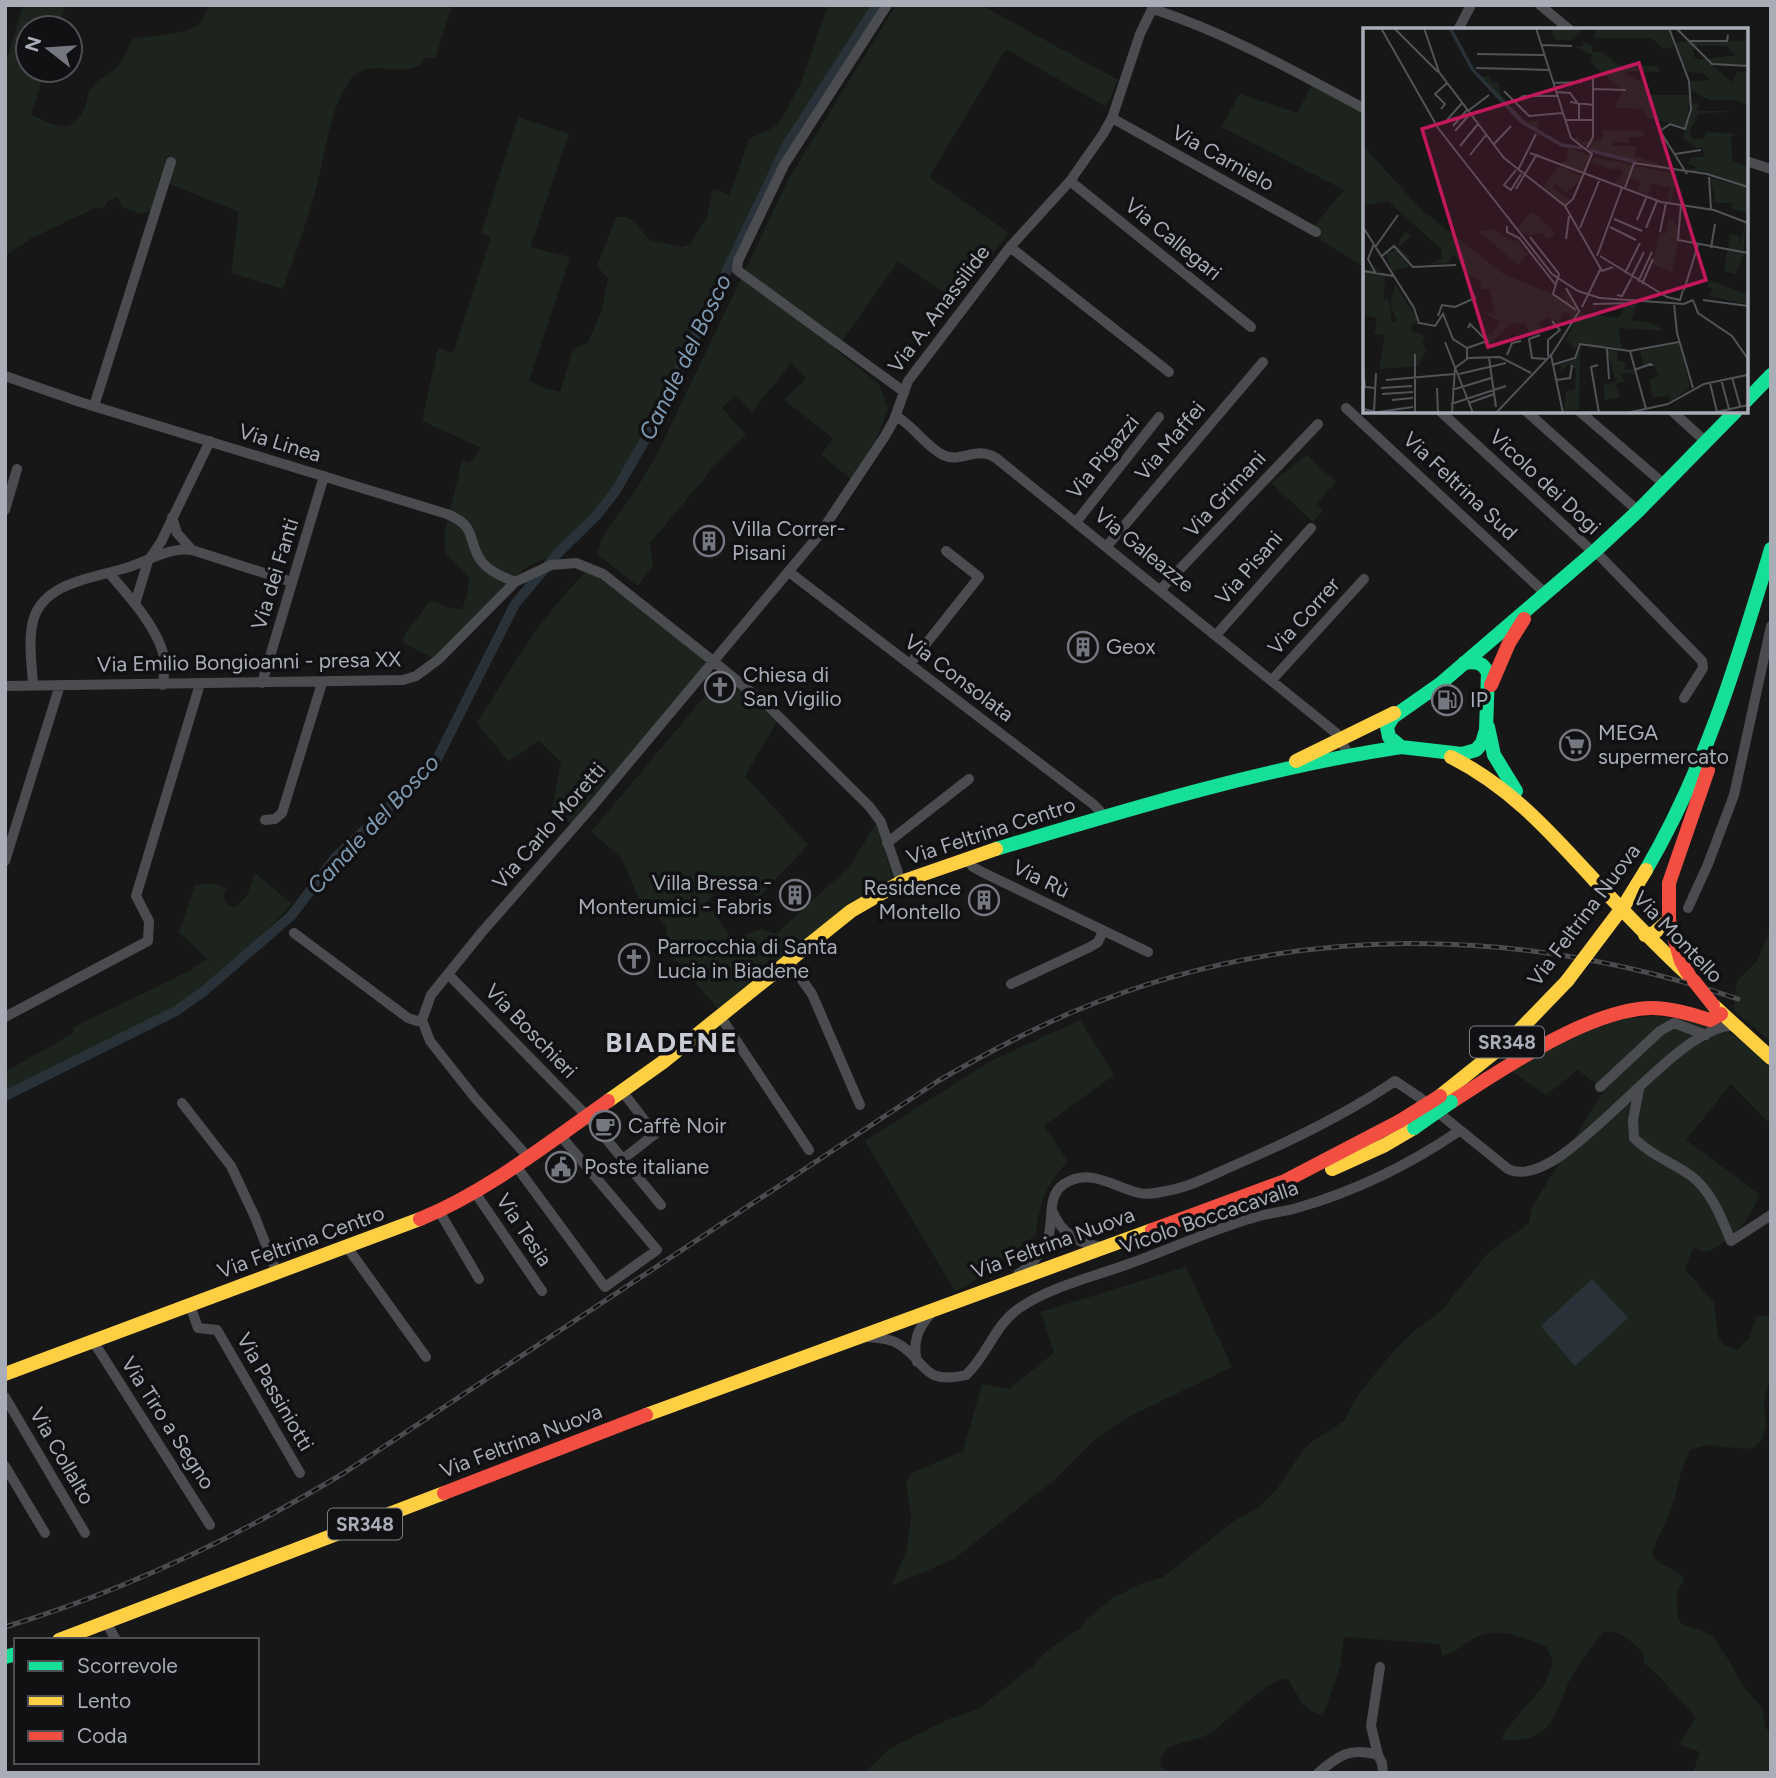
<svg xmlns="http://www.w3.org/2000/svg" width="1776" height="1778" viewBox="0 0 1776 1778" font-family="Figtree,sans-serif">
<rect width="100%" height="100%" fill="#171717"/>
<path fill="#1d241e" d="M23,5H66L59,28H28V70H45L31,115C52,123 72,139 85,107C88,100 87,93 92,87C99,78 110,75 118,66C125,58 128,47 134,38C147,37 192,33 199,24C204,18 204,11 211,5H452L435,59L426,57C413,84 367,54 350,80C328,111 326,156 315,192C306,225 294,257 283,289L231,273L239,212L169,184L152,210L142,214L121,207L120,201L116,197L107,202L104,209L97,207L30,239L5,256V65Z
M828,5L851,7L852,5H879L776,171L646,443L624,482L596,518L581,525L550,556L525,568L433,658L402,642C408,625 421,616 429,601C441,602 449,610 462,609L468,593L469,577L444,553L446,546L444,535L462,461L469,463L482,448L422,421L438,348L453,353L491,237L481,234L518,117L569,134L530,247L570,257L529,380L544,388L560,392L573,349L588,343L601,312L608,279L597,266L616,217H626L634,222L650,240L682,247L690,244L707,217L713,189L730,195L749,139L778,125L800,85Z
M896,5H981L1118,80L1106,107L1006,49L929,177L1009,233L956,301L898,261L836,350L879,384L888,409L876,439L851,479L821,455L833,438L784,400L806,378L791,363L752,412L735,396L722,408L746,435L712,469L650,543L653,566L638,586L597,554L603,535L636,490L659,450L789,178Z
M1314,82L1365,107V268L1309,232L1344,190L1221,127L1240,94L1297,113Z
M1307,455L1336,482L1316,504L1323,510L1313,522L1271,483Z
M588,570L709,663L573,826L552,809L561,762L539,741L508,761L477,723C510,670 543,613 588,570Z
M724,673L777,722L745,776L808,845L758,898L730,875L706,903L733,940L761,929L776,934L850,866L877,822L894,882L719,1010L664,946L667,927L640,901L621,857L591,832Z
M255,873L292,904L242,956L197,994L105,1044L5,1091V1072L72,1034L74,1027L189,971L207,959L179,932L195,885L212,883L226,888L223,896L228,905L235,907L247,896Z
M1771,927V1042L1733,1010L1737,981L1757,961Z
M1651,1016C1677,1018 1707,1021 1731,1034C1745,1041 1758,1054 1771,1064V1125L1731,1084L1686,1140L1759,1194C1750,1221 1733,1240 1707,1252L1693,1248L1685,1269L1714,1303L1718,1336L1723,1345L1737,1350L1749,1339L1756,1317L1771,1315V1373L1764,1402L1766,1426L1761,1441L1755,1447L1747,1449L1706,1445L1690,1450C1679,1471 1677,1494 1669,1515C1664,1529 1654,1541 1652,1556C1661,1568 1676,1567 1684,1579L1677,1594L1678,1618L1682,1624L1705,1632L1712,1636L1730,1662L1741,1683L1762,1708L1765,1726L1771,1736V1773H1693L1700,1752L1679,1744L1696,1718L1655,1672L1644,1663V1655C1634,1642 1622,1632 1605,1631C1597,1638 1581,1661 1575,1671C1560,1693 1559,1728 1530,1738C1521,1741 1511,1740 1502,1740L1504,1732L1545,1684L1553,1662L1547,1647C1523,1638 1501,1626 1476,1637C1463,1643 1457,1653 1442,1656L1440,1644L1344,1637L1340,1666L1323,1716C1300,1708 1300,1697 1287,1678C1269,1679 1228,1720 1212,1732C1195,1744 1170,1738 1160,1759L1161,1767L1168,1771L1167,1773H864L889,1749L947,1720L978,1709L1031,1668L1047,1651L1082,1627L1086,1620L1111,1599L1140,1584L1163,1577L1237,1519L1259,1507L1277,1489L1299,1456L1310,1443L1344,1421L1356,1398L1391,1354L1414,1331L1441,1311L1488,1253L1529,1223L1532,1207L1604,1090L1578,1070L1546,1095L1511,1071L1605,1020Z
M1080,1020L1114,1075L1044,1126L1068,1161C1047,1184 1038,1204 1036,1235L968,1285L955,1291L865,1141L989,1062Z
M1186,1267L1232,1367L1126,1418L1092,1442L1054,1480L954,1559L892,1585L907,1549L911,1516L906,1482L911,1473L963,1451L982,1384L1009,1389L1054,1353L1041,1312Z"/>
<path fill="#2a3239" d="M1592,1279L1628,1318L1575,1366L1541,1326Z"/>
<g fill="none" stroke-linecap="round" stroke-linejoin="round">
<path stroke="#2a3239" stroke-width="10" d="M5,1096L176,1011L203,992L291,916L335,858L434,765L515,604L558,553L597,515L615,492L649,433L787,145L877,5"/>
<path stroke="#4b4c50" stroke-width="10" d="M887,5L784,165L738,261L737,270L903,391
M1540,5L1570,30
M1153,9C1227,33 1296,72 1365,109
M1458,30L1471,5
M1112,118L1316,232
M1746,161L1771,169
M1070,181L1251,327
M1010,247L1169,372
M5,376L80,402L447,514C479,527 466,541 482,562C490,572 504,577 515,582
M94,406L171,162
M1346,408L1546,594
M1440,411L1593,552
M1526,411L1638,511
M1579,411L1664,484
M1672,411L1706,442
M896,416C914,426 925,446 943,455C961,464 976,445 996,458L1336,733L1349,755
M5,510L17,469
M172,517L177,533L192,550
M1077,521L1159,417
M1107,546L1263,362
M1595,551L1702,661L1703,668L1684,698
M789,572L1093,804L1100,811L1102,817
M109,573C128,595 158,628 164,657C165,666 164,675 163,685
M1161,589L1318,424
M135,604L148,561L161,542L210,441
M1217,634L1311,528
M910,664L979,577L946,551
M1272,680L1364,579
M262,683L324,476
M33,685C32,665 28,641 33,621C43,582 94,578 126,568C149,561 168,547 192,550L292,582
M5,686L403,680L416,676L439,659L515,582L551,565L576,563L603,574L713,661L768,706L869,806L881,822L901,882
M265,820L275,819L282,813L322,683
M887,843L969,779
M966,858L973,867L982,872L1148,952
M5,861L60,685
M1688,908L1708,864L1734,795L1771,626
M294,933L408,1018L417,1021L422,1020
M788,960L812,994L860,1105
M448,974L587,1116L661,1205
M1011,984L1090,947L1098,942L1103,931
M720,1016L809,1150
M5,1017L148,941L149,921L136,896L200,684
M422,1020L431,995L482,932L590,809L819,535L885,436L894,420L908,381L1010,247L1070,181L1103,134L1112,118L1140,34L1154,5
M422,1020L430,1041L475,1098L528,1157
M1600,1087L1660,1031L1674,1023L1706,1035
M1639,1089L1633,1120L1634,1138C1652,1156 1670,1161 1690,1175C1711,1190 1722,1219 1731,1241L1771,1215
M622,1091L655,1134L623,1159
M182,1103L231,1166L255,1217L277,1273
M516,1166L605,1287L657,1250L560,1135
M474,1191L542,1291
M1052,1210C1061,1233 1077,1243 1101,1247
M439,1211L479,1279
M347,1247L426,1357
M1018,1274C1029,1268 1044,1251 1048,1238C1054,1221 1046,1196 1064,1184C1091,1167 1113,1187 1139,1193C1148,1195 1157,1193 1166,1191C1190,1187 1212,1175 1235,1165C1291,1141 1345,1115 1395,1081L1419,1097L1508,1169C1563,1196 1670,1025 1733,1026
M190,1305L198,1328L217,1330L300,1473
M867,1337C876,1338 886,1338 895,1342C927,1358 919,1386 966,1375C987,1356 994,1326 1018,1309C1051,1286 1094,1277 1131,1263C1173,1248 1213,1229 1256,1217C1269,1213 1283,1212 1297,1208C1356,1191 1409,1165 1459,1131
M93,1341L210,1525
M917,1362C912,1341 918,1328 932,1312
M5,1397L85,1533
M5,1466L45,1533
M106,1622L116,1640
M1378,1755L1371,1726L1380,1667
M1318,1773C1339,1755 1350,1747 1378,1755L1382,1763L1383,1773"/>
<path stroke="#16e098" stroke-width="14" d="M1746,401L1771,375
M1464,663C1475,661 1483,662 1488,673L1486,730L1482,743L1476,750L1462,754L1401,747L1389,737L1387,727L1393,717L1440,684L1595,551L1638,511L1736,411
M1488,727L1494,755L1516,791
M996,849C1129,809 1263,768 1401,747
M1646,870C1706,767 1737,662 1771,549
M5,1657L16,1654"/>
<path stroke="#ffcf43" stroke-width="14" d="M1451,757C1511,787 1552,834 1596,882C1626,914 1656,945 1687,974
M1296,761L1394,713
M1645,935L1654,933L1669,920
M1714,1006L1771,1058
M1440,1096L1510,1040L1567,981
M608,1101L663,1062L851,911L901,882L996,849
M1332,1169L1385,1145L1414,1128
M5,1374L420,1219
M646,1415L1152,1230
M59,1640L444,1493"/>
<path stroke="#f24e42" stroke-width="14" d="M1491,685L1509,643L1524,619
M1690,977L1681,961L1669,920V883L1708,770
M1451,1102C1503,1069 1589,1009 1652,1008C1671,1008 1691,1014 1710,1020L1721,1014
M420,1219C488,1191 548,1143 608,1101
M1152,1230L1285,1181L1400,1121
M444,1493L646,1415"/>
<g stroke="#4b4c4f" stroke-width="5">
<path id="rail" d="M5,1627C125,1591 237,1537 344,1473L938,1081C983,1055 1028,1031 1075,1011C1291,921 1519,925 1738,999"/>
</g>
<use href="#rail" stroke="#111113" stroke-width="2.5" stroke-dasharray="8" stroke-linecap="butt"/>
<path stroke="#16e098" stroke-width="14" d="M1414,1128L1451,1102"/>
<path stroke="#ffcf43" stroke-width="14" d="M1567,981L1625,904L1646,870"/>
<path stroke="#f24e42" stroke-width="14" d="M1694,981L1713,1005
M1400,1121L1440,1096"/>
</g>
<defs>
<g id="building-ring" transform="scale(1.575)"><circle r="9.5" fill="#111113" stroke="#757880" stroke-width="1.5"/><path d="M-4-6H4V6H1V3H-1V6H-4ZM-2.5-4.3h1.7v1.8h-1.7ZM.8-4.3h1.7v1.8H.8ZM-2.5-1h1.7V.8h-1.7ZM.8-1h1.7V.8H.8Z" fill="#757880"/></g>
<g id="church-ring" transform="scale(1.575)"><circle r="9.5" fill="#111113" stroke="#757880" stroke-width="1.5"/><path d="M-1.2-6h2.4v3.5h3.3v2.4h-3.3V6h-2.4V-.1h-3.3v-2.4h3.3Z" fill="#757880"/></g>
<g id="fuel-ring" transform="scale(1.575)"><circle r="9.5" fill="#111113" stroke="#757880" stroke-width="1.5"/><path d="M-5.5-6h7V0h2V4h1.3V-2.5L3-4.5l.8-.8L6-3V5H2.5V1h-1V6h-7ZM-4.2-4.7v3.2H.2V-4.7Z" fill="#757880"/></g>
<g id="supermarket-ring" transform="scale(1.575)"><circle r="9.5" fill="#111113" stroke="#757880" stroke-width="1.5"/><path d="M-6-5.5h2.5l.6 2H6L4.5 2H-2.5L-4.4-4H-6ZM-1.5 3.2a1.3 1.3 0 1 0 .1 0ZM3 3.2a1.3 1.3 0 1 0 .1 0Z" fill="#757880"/></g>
<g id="cafe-ring" transform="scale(1.575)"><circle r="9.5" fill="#111113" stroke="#757880" stroke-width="1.5"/><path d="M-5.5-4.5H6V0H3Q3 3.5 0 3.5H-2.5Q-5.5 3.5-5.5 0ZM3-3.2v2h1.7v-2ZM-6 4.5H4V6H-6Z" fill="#757880"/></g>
<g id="civic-ring" transform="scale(1.575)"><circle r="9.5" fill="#111113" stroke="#757880" stroke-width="1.5"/><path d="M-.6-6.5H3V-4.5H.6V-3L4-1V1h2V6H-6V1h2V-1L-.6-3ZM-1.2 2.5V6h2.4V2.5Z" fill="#757880"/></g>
</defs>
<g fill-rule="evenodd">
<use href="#building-ring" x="709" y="541"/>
<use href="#building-ring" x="1083" y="647"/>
<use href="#church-ring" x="720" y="687"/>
<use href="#fuel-ring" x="1447" y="700"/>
<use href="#supermarket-ring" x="1575" y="745"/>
<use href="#building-ring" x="795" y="895"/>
<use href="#building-ring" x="984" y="900"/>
<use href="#church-ring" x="634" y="959"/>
<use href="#cafe-ring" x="605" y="1126"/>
<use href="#civic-ring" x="561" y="1167"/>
</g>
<g text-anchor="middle" stroke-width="7" stroke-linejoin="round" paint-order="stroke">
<g fill="#111113" stroke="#7b7e86" stroke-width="2">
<rect x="1470" y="1026.5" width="74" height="31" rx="5"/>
<rect x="328" y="1508.5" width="74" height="31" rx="5"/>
</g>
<g font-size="19" font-weight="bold" fill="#a8adb8">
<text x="1507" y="1049">SR348</text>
<text x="365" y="1531">SR348</text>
</g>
<g font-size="21" fill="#a8adb8" stroke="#111113">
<text transform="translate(1223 158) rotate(29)" y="7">Via Carnielo</text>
<text transform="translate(1173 239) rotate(39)" y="7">Via Callegari</text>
<text transform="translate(939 309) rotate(-53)" y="7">Via A. Anassilide</text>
<text transform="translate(1170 441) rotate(-50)" y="7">Via Maffei</text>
<text transform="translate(280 443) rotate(17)" y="7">Via Linea</text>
<text transform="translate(1103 457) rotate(-51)" y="7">Via Pigazzi</text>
<text transform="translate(1545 482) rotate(43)" y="7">Vicolo dei Dogi</text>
<text transform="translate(1460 486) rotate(43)" y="7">Via Feltrina Sud</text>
<text transform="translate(1225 494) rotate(-47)" y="7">Via Grimani</text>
<text transform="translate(1144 550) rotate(39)" y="7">Via Galeazze</text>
<text transform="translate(1249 568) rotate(-49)" y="7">Via Pisani</text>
<text transform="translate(275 574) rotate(-73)" y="7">Via dei Fanti</text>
<text transform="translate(1304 616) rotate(-48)" y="7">Via Correr</text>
<text transform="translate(249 662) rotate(-1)" y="7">Via Emilio Bongioanni - presa XX</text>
<text transform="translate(959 678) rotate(37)" y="7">Via Consolata</text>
<text transform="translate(549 826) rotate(-49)" y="7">Via Carlo Moretti</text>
<text transform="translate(991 831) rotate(-18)" y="7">Via Feltrina Centro</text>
<text transform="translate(1041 879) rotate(26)" y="7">Via Rù</text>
<text transform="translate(1584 915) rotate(-53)" y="7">Via Feltrina Nuova</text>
<text transform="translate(1678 937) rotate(46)" y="7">Via Montello</text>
<text transform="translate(531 1031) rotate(46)" y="7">Via Boschieri</text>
<text transform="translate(1209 1217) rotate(-19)" y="7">Vicolo Boccacavalla</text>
<text transform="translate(524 1230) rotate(56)" y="7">Via Tesia</text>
<text transform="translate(301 1242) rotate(-20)" y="7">Via Feltrina Centro</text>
<text transform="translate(1053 1243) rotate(-20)" y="7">Via Feltrina Nuova</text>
<text transform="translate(275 1392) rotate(60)" y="7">Via Passiniotti</text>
<text transform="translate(168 1423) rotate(57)" y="7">Via Tiro a Segno</text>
<text transform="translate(521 1441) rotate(-21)" y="7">Via Feltrina Nuova</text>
<text transform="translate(62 1456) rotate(60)" y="7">Via Collalto</text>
</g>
<g font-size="21" fill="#a8adb8" stroke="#111113" text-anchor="start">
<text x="732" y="536">Villa Correr-<tspan x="732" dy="24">Pisani</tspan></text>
<text x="1106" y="654">Geox</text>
<text x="743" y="682">Chiesa di<tspan x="743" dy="24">San Vigilio</tspan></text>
<text x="1470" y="707">IP</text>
<text x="1598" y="740">MEGA<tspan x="1598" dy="24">supermercato</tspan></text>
<text x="772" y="890" text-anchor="end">Villa Bressa -<tspan x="772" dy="24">Monterumici - Fabris</tspan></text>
<text x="961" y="895" text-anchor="end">Residence<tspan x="961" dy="24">Montello</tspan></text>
<text x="657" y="954">Parrocchia di Santa<tspan x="657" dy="24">Lucia in Biadene</tspan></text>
<text x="628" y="1133">Caffè Noir</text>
<text x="584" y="1174">Poste italiane</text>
</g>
<g font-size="23" font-style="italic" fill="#7f9bb3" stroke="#111113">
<text transform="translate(685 357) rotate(-64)" y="8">Canale del Bosco</text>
<text transform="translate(373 824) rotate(-47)" y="8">Canale del Bosco</text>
</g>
<g font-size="28" font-weight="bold" letter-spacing="2" fill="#c9ccd4" stroke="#111113">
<text x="672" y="1052">BIADENE</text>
</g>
</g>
<g transform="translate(1363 28)">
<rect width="385" height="385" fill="#171717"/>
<path d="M187,0H220V2L208,12H192ZM232,0H306L311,21L299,20L289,10H231ZM376,0H385V38L349,37L369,54L374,44L385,43V78L373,72H346L328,62V53L348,52L339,45L325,44L310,14L382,13L383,1ZM330,18H363L373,27L336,32L331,29ZM220,13L230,19L229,24L238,23L258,38H293L298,44L264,43L263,47L277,53L288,67H327L323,99L285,90L280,81L251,80L260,63L228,35L229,27L212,19L220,18ZM127,48L129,54H136L137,66L164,94L175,92L176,104L162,96L118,49ZM330,75H336L334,83H373L335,86L326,104L330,111H339L344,104L374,106L368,108L369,132L380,138L385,135V158L324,141L335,140L325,135L328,129H341L339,119L333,120L320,110ZM240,102L281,103V109H266V114H250L249,118H273L272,128L323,145L241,129L212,112L213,108L219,114L239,111ZM0,118L59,182L139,245L203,272L202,260L214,286L209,299L204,295L208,287L200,284L196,295L184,289L176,296L181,303L166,304L162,296L148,295L123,320L122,308L129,306L137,294L119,284L132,286L126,261H116L119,254L102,244L91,226L86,235L67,236L78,231L79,222L25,173L0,178ZM205,120L228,128L222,146L196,136L204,132ZM231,129L314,146L308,175L304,174L307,160L289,155L285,167L275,163L277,154L265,150L259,159L249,157L261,145L254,139L251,142L228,135ZM196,138L221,149L203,165L192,155L189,159L208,173L202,177L179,161ZM347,150L385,160V194L384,185L368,180L369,175H353ZM169,183L192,205L186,211L178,205L164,208L154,200ZM306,189L315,199L316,213L309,244L289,236L297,204L303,206ZM382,195L381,225L373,246L361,243L367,206L376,207V219ZM130,201L150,214L154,211L165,227L155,237L115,203ZM43,204L48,209L35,219L47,230L45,239L28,243L23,225L34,222L37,211ZM11,237L22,248L21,271L26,272L29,295L34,293L27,276L32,256L57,296H49L48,303L63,308L59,313L63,322L55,338L16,341L22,307L11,306L14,290L2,287L0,272V241L8,242ZM346,252L385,267L384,276L345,268L350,261L344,259ZM264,274H275L268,292L289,295L301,303L255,300L259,320L215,316L212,321L203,311L217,285L256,290ZM316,315L327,358L309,373L306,367L290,370L286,352L295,348L290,335L281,337L277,323ZM217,318L216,381L201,383L203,364L212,361L213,341L205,336L199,344L197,337L211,332ZM244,322H254L255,333L264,334L260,342L270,341L271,346L257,345L262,354L252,356L257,369L242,372L240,357L253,353Z" fill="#1d241e" fill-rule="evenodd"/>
<path fill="none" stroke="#2a3239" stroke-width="3.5" d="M87,0L110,42L159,94L199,117L219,120M226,122L273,134"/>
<path fill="none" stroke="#515357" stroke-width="2" d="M18,0L75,100L189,246L215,263L237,270L321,276L330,272M31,0L75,44M61,0L76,44L141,130L202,178L239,243L250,239M173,0L208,110L229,126L210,171L202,178M306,0L326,53L328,81L322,101L307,96L297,103L324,146M313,0L349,36L385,38M327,13H364L365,7M178,17L209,18M114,26L182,27M113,40L186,42M190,55L219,54M230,61L263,62M141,63L166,88L200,85M193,64L207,65L216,77V92M152,74L160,68H195M207,74L230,77M78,81L82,76L72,66L84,55M105,83L126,67M84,92L99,75M202,92H230M90,98L104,82M92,103L107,86M131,116L148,98M97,118L115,96M224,120L230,109V48M167,125L298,174L351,182L385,195M312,126L338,122M107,127L123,107M153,142L141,157L148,162L158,146M155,142L173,106M346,149L348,181M262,160L271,135L344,146L385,159M153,161L174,126M318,176L315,212L385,225M251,191L279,203M274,192L284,168M144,198V204L156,210L192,256M0,199L51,280L56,295L72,298L80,286L90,311L104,320V331L92,340L89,385M247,199L273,212M217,200L236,153M283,200L294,173M297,204L303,175M167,209L196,246L190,266L213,282M203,211L206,188M11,216L5,231L13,246M13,218L35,187M348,220L352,196M19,228L31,218L50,239L93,237M234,228L259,160M237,228L304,269L317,272L320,262M0,243L30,248M262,245L277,215M268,250L281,224M275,254L289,224M279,256L290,231M203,260L216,283M321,262L335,217M254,267L259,268L268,251M330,272L335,285L369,308L385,331M340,272L385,278M311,275L314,305L330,360M230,276L271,275M219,279L238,240M75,288L79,277L92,279L112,270L108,262M177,307L166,311L169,330L184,331M82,314L110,385M104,320L124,313L107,296L105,300M244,321L246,351M267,323L283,381M144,327L149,315L158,313M188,327L200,385M185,328V312L197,302L189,293M105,330L137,329L168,345M126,330L133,379M189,337L212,330L217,316L267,323L316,314M235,337L228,339L236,385M0,340L2,359L12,360M271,342L285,337L287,336L290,337H285M96,346L143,335M369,349L377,378M358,351L366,381M23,352L91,346M193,352L207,350L209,337M347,355L354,384L385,377M18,360L49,358M74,360L75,385M89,362L128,350M19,366L50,364M29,372L50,370M106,375L131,366M88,376L143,358M305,376L341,356L384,347M0,381L15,384L50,379M11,384L13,345M52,385V326M133,385L189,326L217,282M264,385L305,376"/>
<path fill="#c2185b" fill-opacity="0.15" stroke="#c2185b" stroke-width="3.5" d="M276,35L343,252L125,319L59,101Z"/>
<rect width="385" height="385" fill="none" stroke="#a8adb8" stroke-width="3.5"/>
</g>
<rect width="1776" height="1778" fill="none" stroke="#a8adb8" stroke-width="14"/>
<rect x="14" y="1638" width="245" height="126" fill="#111113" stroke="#4d4f55" stroke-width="2"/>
<rect x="28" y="1661" width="35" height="10" fill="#16e098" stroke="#4d4f55" stroke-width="2"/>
<text x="77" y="1673" font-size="21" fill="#a8adb8">Scorrevole</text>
<rect x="28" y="1696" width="35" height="10" fill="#ffcf43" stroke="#4d4f55" stroke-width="2"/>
<text x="77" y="1708" font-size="21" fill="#a8adb8">Lento</text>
<rect x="28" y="1731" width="35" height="10" fill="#f24e42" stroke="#4d4f55" stroke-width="2"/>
<text x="77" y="1743" font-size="21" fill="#a8adb8">Coda</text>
<g transform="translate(49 49) rotate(287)"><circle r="33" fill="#111113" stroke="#4d4f55" stroke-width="2"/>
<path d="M0-5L12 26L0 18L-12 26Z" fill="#757880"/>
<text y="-10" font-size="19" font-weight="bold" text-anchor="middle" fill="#a8adb8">N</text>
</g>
</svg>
